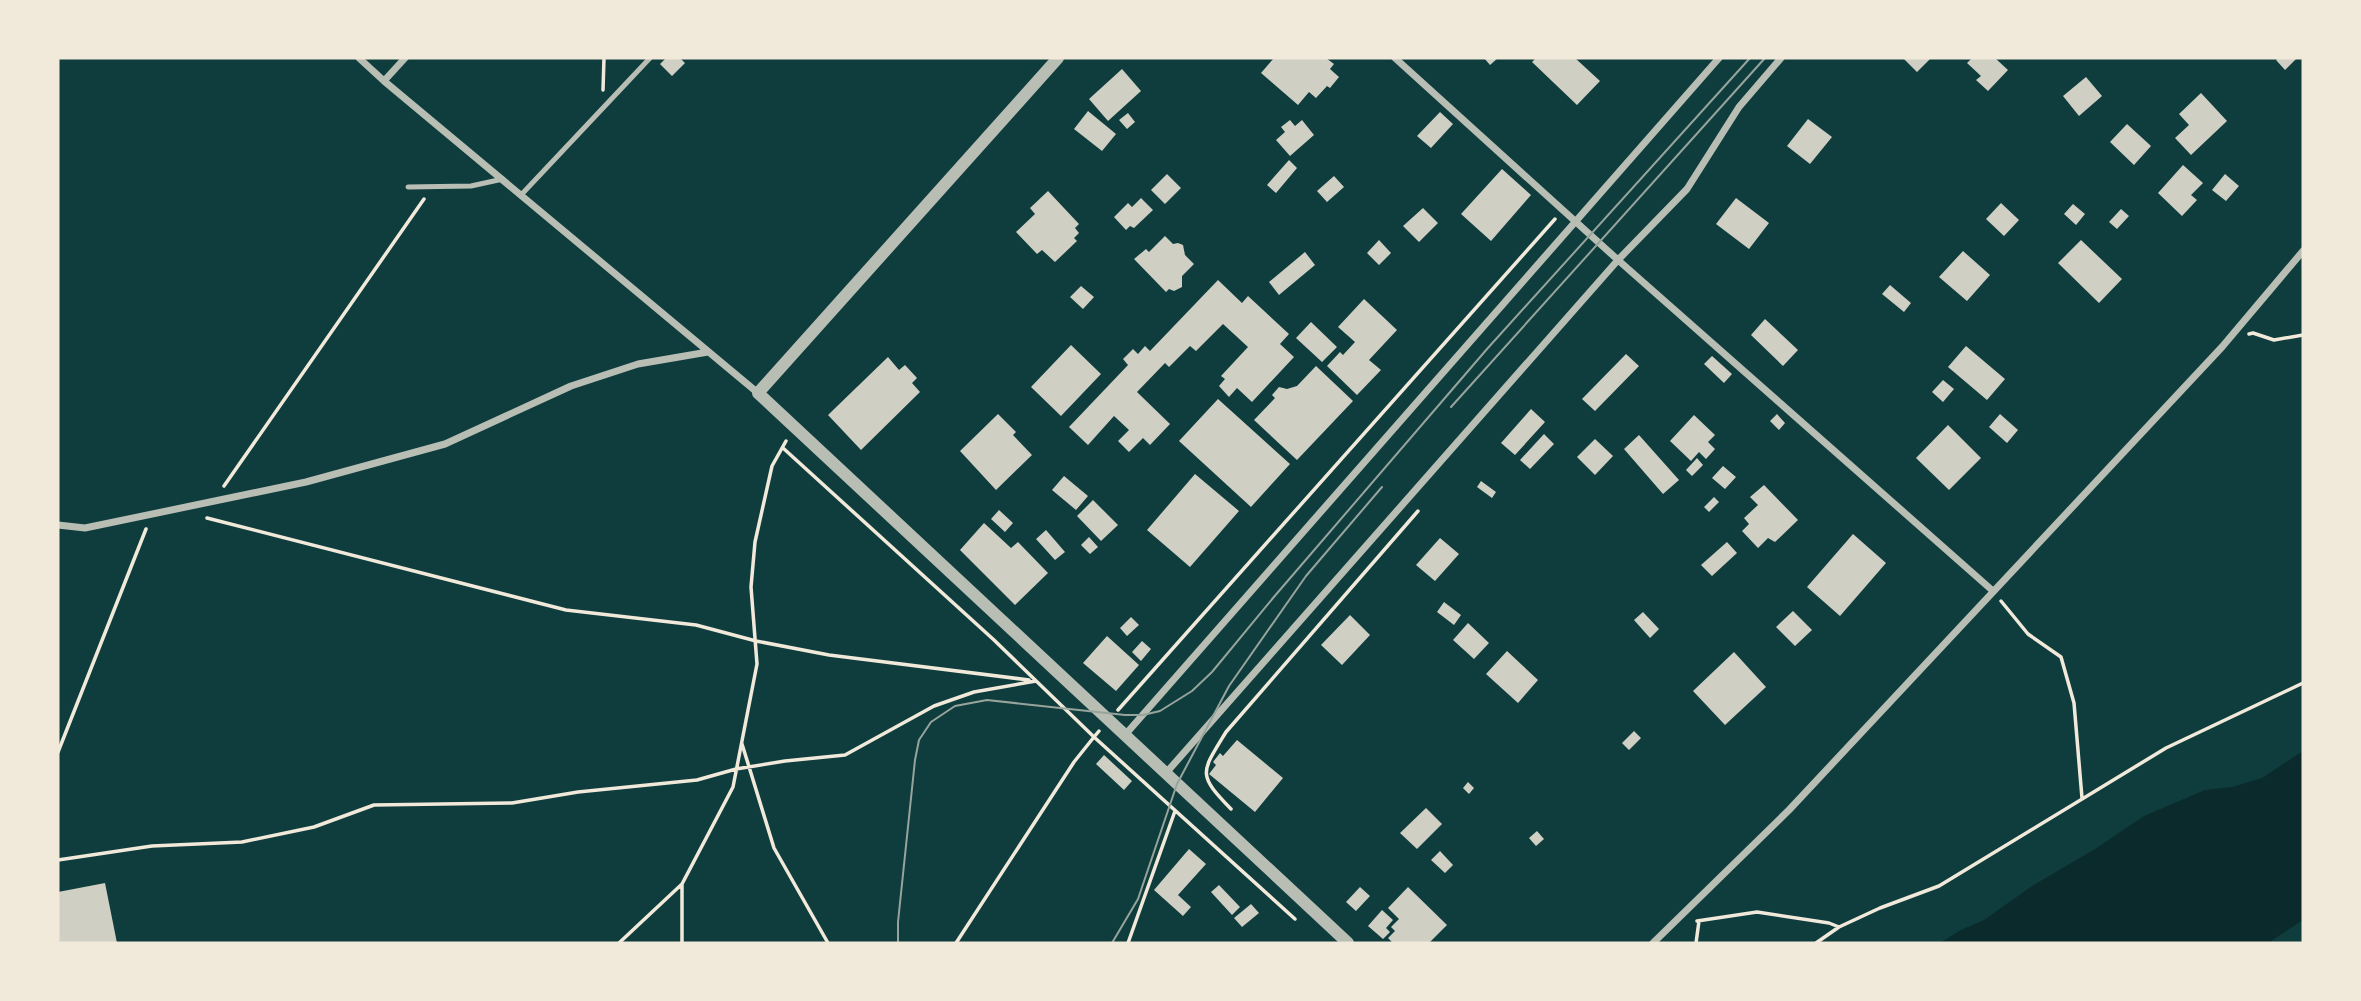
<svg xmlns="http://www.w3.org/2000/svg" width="2361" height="1001" viewBox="0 0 2361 1001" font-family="Merriweather,serif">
<rect width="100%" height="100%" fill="#0f3d3e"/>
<path fill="#0a2a2b" d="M2303,751V920L2268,943H1940L1961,930L1984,920L2032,886L2095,849L2144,816L2205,790L2232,787L2262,778Z"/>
<path fill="#cfcfc3" d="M666,58H680L685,63L672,76L660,64Z
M1274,58H1326L1334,64L1330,69L1339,77L1330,88L1327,86L1316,98L1309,92L1298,105L1261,73Z
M1484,58H1498L1490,65Z
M1536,58H1575L1600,81L1577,105L1532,62Z
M1903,58H1931L1917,72Z
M1972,58H1995L2008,70L1988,91L1976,80L1981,76L1967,63Z
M2279,58H2297L2285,70L2276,60Z
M1122,69L1141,91L1108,121L1089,99Z
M2086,77L2102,96L2079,116L2063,96Z
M2201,93L2227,121L2191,155L2175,138L2189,125L2179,114Z
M1088,111L1116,134L1102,151L1074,129Z
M1440,112L1453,124L1431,148L1417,136Z
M1128,113L1135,122L1127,129L1119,120Z
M1808,119L1832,137L1810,164L1787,146Z
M1290,120L1295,126L1302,120L1314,135L1290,156L1276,140L1285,132L1281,127Z
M2127,124L2151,146L2134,165L2110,142Z
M1289,160L1297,168L1276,193L1267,185Z
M2183,165L2203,183L2191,195L2197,200L2182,216L2158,193Z
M1502,169L1531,195L1491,241L1461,214Z
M1167,174L1181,188L1165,204L1151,190Z
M2225,174L2239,186L2226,201L2212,190Z
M1334,176L1344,187L1327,202L1317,191Z
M1048,191L1079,224L1075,228L1079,233L1074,238L1077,241L1055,262L1042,250L1037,254L1016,232L1035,214L1030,208Z
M1141,198L1153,210L1134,228L1130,226L1126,230L1114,217L1128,203L1132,207Z
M1736,198L1769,223L1749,249L1716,224Z
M2001,203L2019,220L2004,236L1986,219Z
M2073,204L2085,214L2076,225L2064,214Z
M1423,208L1438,223L1419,242L1403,226Z
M2121,209L2129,216L2117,229L2109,222Z
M1165,236L1173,244L1178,243L1183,245L1185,255L1194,264L1182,276V287L1174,291L1169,289L1166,292L1134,259L1146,249L1149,252Z
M1379,240L1391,253L1379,265L1367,253Z
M2081,240L2122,279L2099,303L2058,263Z
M1963,251L1990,275L1967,301L1939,277Z
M1305,252L1315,265L1279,295L1269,282Z
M1218,280L1242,303L1248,296L1289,334L1280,344L1294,357L1252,402L1237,388L1229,397L1219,386L1225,379L1221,376L1248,347L1223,324L1196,351L1190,346L1169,367L1165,363L1137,392L1170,424L1150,445L1143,438L1129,452L1118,441L1129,430L1114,416L1088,445L1069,427L1128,365L1123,359L1133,349L1138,354L1145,346L1150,351Z
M1890,285L1911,303L1904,312L1882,294Z
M1081,286L1094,297L1083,309L1070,297Z
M1364,299L1397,330L1369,360L1381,370L1357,395L1327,366L1340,352L1343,355L1355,342L1338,327Z
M1765,319L1798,350L1783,366L1751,335Z
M1311,322L1337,347L1322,362L1296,338Z
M1071,345L1101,374L1061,416L1031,387Z
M1966,346L2005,379L1987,400L1948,367Z
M1626,354L1639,366L1595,411L1582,399Z
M1712,356L1732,374L1724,383L1704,364Z
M888,357L899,370L905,365L917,378L912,383L920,392L861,450L828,415Z
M1316,366L1353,401L1297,460L1254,420L1275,398L1272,395L1279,387L1287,389L1297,386Z
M1943,380L1954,389L1943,402L1932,392Z
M1218,399L1290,464L1251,507L1179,441Z
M1531,409L1545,422L1515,455L1501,443Z
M998,414L1016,432L1013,435L1032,455L996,490L960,451Z
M1777,414L1785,423L1779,430L1770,421Z
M2000,414L2018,430L2007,443L1989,427Z
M1694,415L1715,435L1708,442L1715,449L1706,459L1699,452L1691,461L1670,441Z
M1948,425L1981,458L1949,490L1916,458Z
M1544,434L1554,444L1530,469L1520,460Z
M1639,435L1679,480L1663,494L1624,449Z
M1595,439L1613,456L1595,475L1577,457Z
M1697,458L1703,465L1692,476L1686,470Z
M1723,466L1736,477L1725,489L1712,478Z
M1195,474L1239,511L1190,567L1147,530Z
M1064,476L1088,496L1076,510L1052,490Z
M1481,481L1496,492L1492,498L1477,487Z
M1764,485L1798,520L1775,542L1768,538L1758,548L1742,531L1749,524L1744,518L1758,505L1750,497Z
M1714,497L1719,502L1709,512L1704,507Z
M1093,500L1118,525L1101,541L1077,516Z
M999,510L1013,523L1005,532L991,519Z
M984,523L1011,548L1018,542L1048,573L1015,605L960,550Z
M1046,530L1065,552L1055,560L1036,539Z
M1853,534L1886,563L1840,616L1807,587Z
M1089,537L1098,547L1090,554L1081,545Z
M1440,538L1459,554L1435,581L1416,565Z
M1727,542L1737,553L1712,576L1701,565Z
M1444,602L1461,615L1454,625L1437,612Z
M1793,611L1812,630L1795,646L1776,627Z
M1643,612L1659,629L1650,638L1634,620Z
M1350,615L1370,635L1342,665L1321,645Z
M1131,617L1139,625L1127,636L1120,628Z
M1468,623L1489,643L1474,659L1453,640Z
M1107,636L1139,665L1116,691L1083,663Z
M1142,641L1151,649L1141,661L1132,652Z
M1507,651L1538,680L1518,703L1486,674Z
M1734,652L1766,687L1725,725L1693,691Z
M1634,731L1641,738L1629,750L1622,743Z
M1237,740L1283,778L1255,812L1209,774L1216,765L1213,762L1220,753L1223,756Z
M1104,755L1132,781L1124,790L1096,764Z
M1468,782L1474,788L1469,794L1463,788Z
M1426,808L1442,824L1417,849L1400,833Z
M1537,831L1544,839L1536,846L1529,838Z
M1189,849L1206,864L1178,895L1191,907L1183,916L1154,890Z
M1440,851L1453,865L1445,873L1431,860Z
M105,883L117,943H58V892Z
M1219,885L1240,907L1232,915L1211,892Z
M1360,887L1370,896L1356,911L1346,902Z
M1408,887L1447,925L1429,943H1393L1388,938L1395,931L1391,927L1399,919L1388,908Z
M1251,904L1259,913L1242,927L1234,918Z
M1382,910L1393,920L1386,928L1390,932L1383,939L1368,926Z"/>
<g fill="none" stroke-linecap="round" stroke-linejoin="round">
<path stroke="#f1e9da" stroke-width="3.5" d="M603,90L604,58
M2249,334L2253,333L2274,340L2303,335
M783,448L994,640L1094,737L1074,762L956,943
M224,486L424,199
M207,518L566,610L696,625L756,641L829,655L1029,680
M2001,601L2028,634L2061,657L2074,703L2082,798
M1118,710L1555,219
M1099,731L1094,737L1295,919
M742,744L774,848L828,943
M58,752L146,529
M1231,809C1197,774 1201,773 1226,732L1418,511
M58,860L152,846L242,842L314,827L374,805L512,803L578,792L697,780L736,769L785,761L845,755L934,706L974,692L1036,681
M682,884V943
M1697,921L1757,912L1829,923L1839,927
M619,943L682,884L733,787L757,664L751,587L755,542L772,466L786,441
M1128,943L1175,811
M1696,943L1699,921
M1816,943L1839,927L1880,908L1939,886L2166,748L2303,683"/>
<path stroke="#b8beb3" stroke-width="5" d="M408,187L471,186L503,179
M521,195L650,58"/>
<path stroke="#b8beb3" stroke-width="7" d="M359,58L384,81L758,393
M1395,58L1618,260L1993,591
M384,81L405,58
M58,525L85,528L306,482L445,444L571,386L638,364L708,352
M1125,735L1719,58
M1166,773L1618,260L1687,189L1739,107L1781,58
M1653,943L1789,810L2222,347L2303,251"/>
<path stroke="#b8beb3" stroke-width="12" d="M1058,58L758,393L1348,943"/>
<path stroke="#97a49c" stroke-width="2" d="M1451,407L1765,58
M898,943V922L915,760L919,740L931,722L955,706L987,700L1125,715H1143L1160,711L1192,691L1212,672L1273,598L1487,349L1750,58
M1112,943L1138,899L1177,784L1229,686L1306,576L1382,487"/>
</g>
<rect width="2361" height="1001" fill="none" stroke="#f1e9da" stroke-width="119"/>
</svg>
